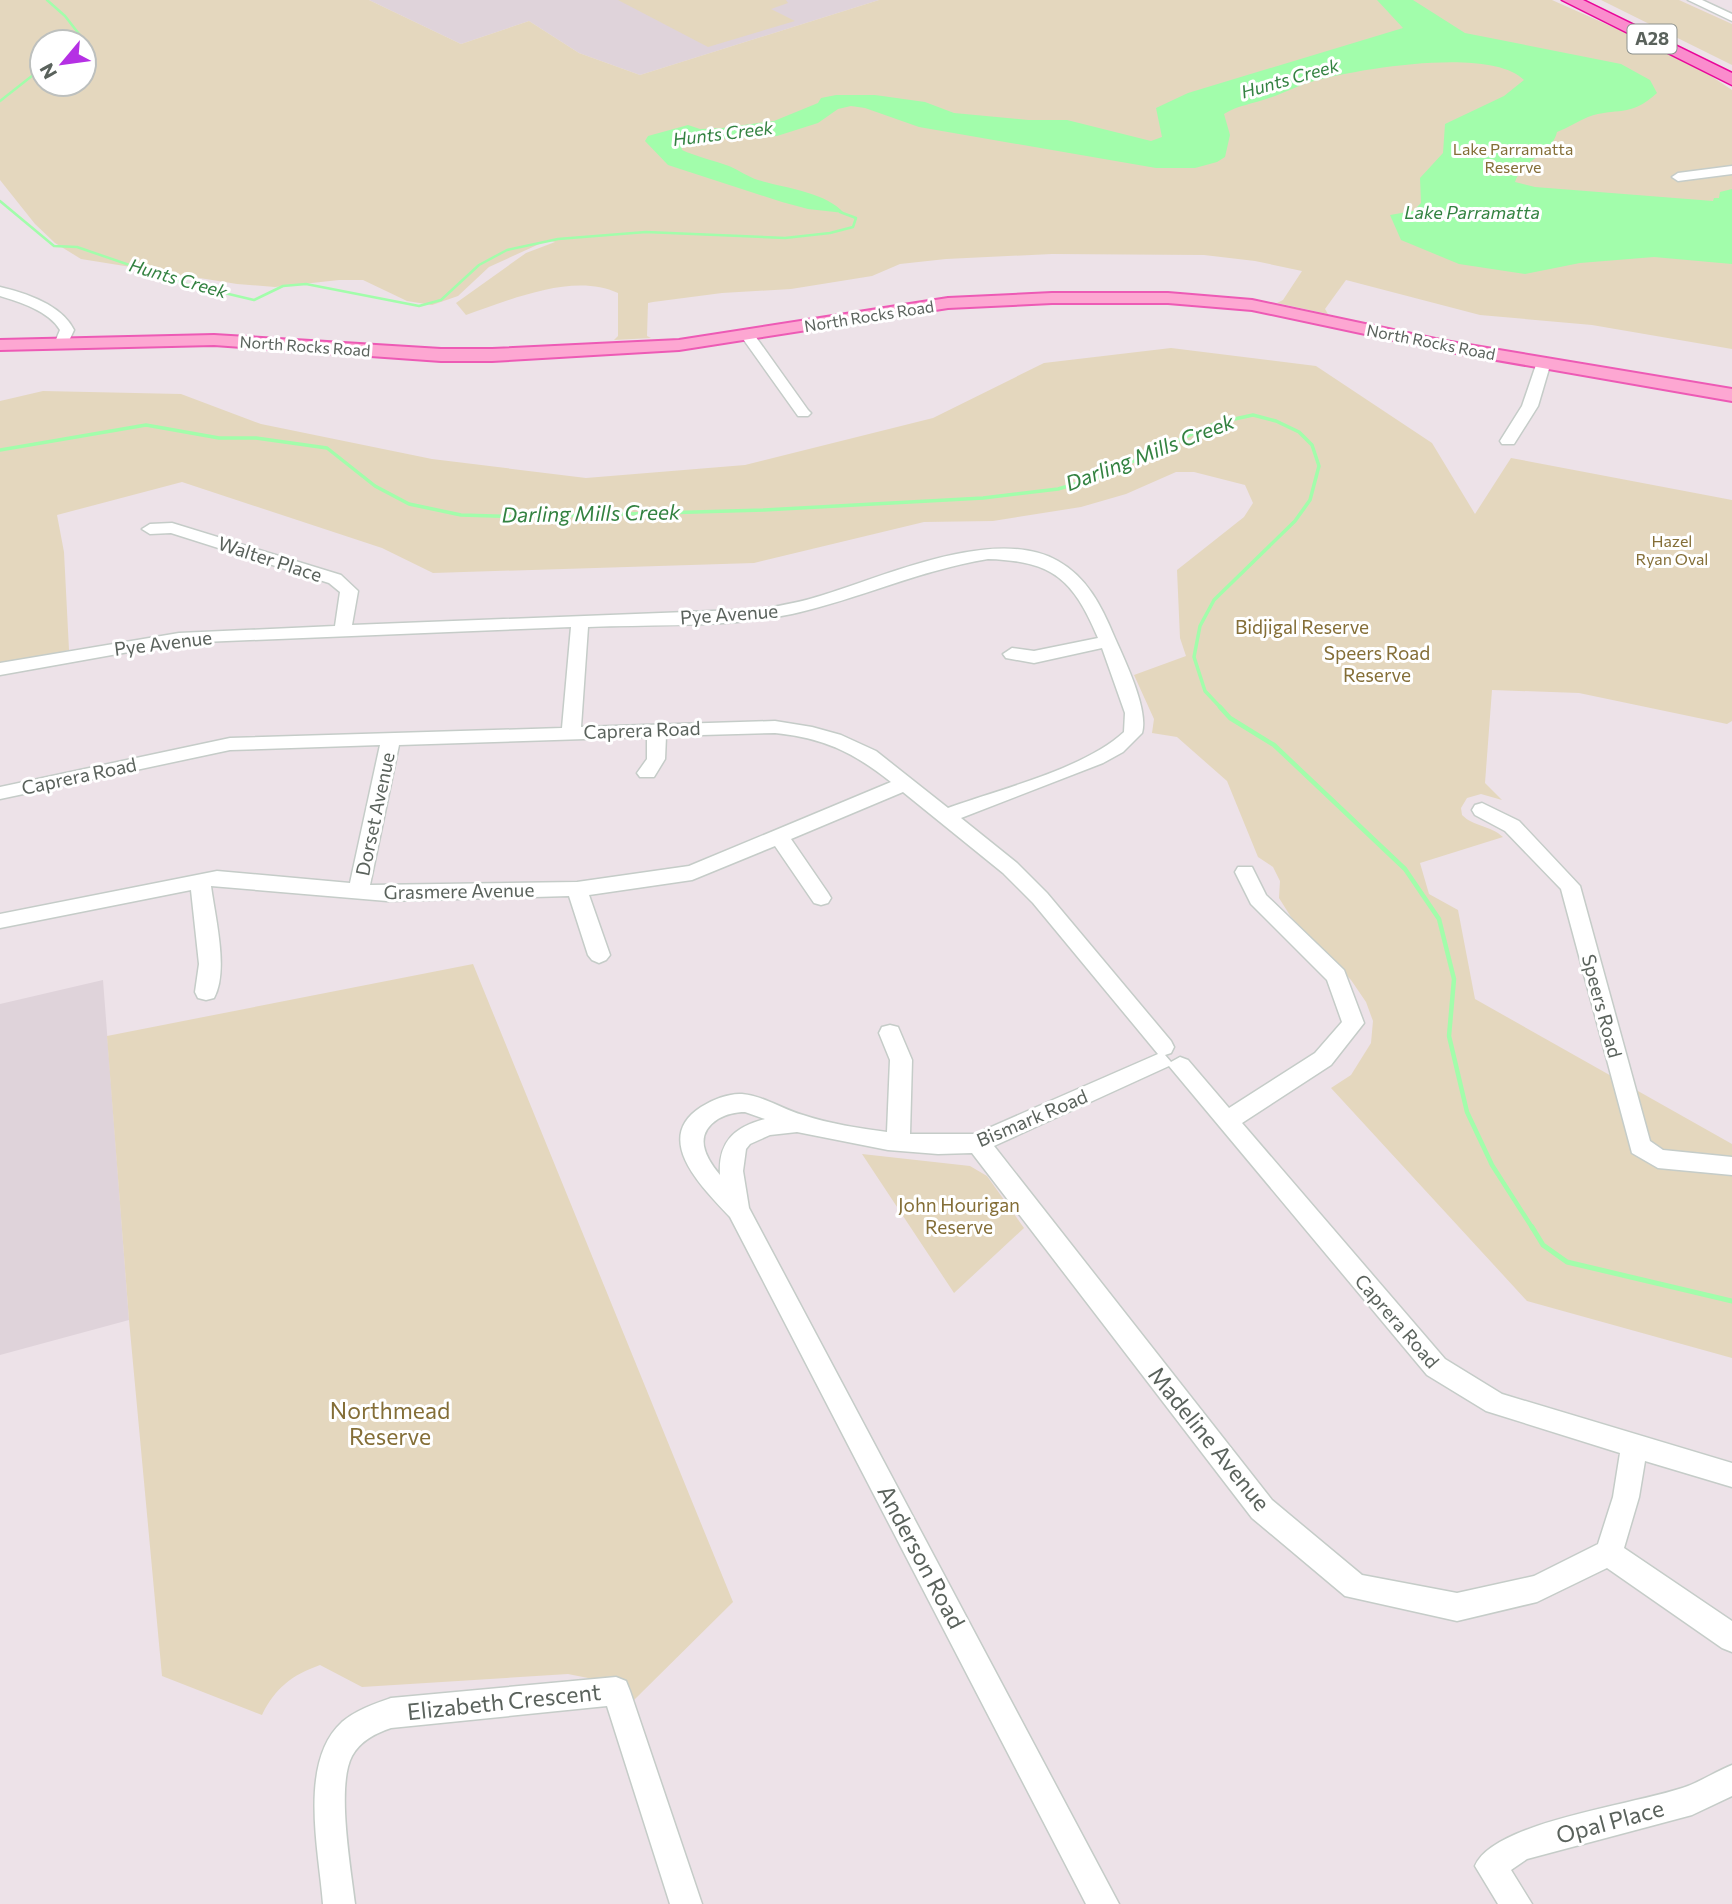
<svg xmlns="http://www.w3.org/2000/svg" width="1732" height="1904" viewBox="0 0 1732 1904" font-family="Commissioner,sans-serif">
<rect width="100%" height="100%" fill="#ede2e8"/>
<path fill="#dfd3da" d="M369,0H879L640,75L579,53L529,21L461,44Z
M103,980L129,1320L0,1355V1004Z"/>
<path fill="#e4d7be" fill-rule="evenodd" d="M0,0H369L461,44L529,21L579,53L640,75L879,0H1552L1662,49L1705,72L1732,90V349L1592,325L1480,315L1346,280L1325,309L1328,314L1277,303L1283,300L1302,271L1255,261L1204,255L1052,254L946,259L900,264L872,276L791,289L722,293L653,302L648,303L647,336L651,338L614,340L618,336V293C573,272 510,300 466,315L456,303L526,253L555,242L548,240L489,267L458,296L432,305L407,301L363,280H339L275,287L237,284L81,259L55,243L35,224L0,180ZM42,42H84V84H42Z
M618,0H786L788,3L771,9L795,21L708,47Z
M1601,0H1679L1732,24V65Z
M1171,348L1316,366L1432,443L1475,514L1511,458L1732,500V721L1727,724L1579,693L1492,690L1485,783L1502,800L1481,794L1467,798L1461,808L1462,815C1474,827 1490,825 1503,837L1420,863L1429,894L1458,910L1475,999L1732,1144V1358L1527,1301L1331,1088L1351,1075L1371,1043L1373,1021L1366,1002L1351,980L1291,917L1279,898L1280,881L1273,867L1258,857L1227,781L1177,737L1152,733L1154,719L1134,675L1186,656L1180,638L1177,570L1244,517L1253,503L1245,485L1194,472H1176L1126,494L1081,507L993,521L924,522L754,563L433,573L382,548L182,482L57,515L64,552L69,650L0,667V401L43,391L181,394L261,424L432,459L586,478L745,465L933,418L1044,363Z
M473,964L733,1602L634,1700L608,1682L568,1674L362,1687L320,1665C292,1675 275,1688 262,1715L162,1676L129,1320L107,1036Z
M862,1154L970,1166L987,1176L1024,1228L954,1293Z"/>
<path fill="#a2fdab" d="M1377,0H1413L1465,33L1621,64L1650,80L1657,93C1630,118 1616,107 1588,117C1578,121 1568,128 1557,132C1552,154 1522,160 1515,182L1535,187L1713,201L1714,198H1719L1720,192L1732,189V264L1654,257L1580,263L1525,274L1459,264L1401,240L1390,215L1413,211L1421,203L1420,178L1443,153L1445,124L1504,96L1524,80C1491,46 1357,69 1314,81C1298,85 1285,93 1269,98C1253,104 1238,105 1224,114L1230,135L1225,157L1217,162L1195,168H1156L919,127L865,108L851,106L838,109L818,123L777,136L722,139L691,138L680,142L682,150C697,157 713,160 729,166C739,170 748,177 758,180C785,188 826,192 844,213L808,209L782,202L668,165L645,141L648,136L688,125L700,129L722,128L774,121L818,103L821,98L836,95H875L925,102L954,113L1028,120H1067L1151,141L1162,137L1156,108L1188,93L1403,28Z"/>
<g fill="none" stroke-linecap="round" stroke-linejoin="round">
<path stroke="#a2fdab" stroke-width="2.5" d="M47,0L65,16L86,43L84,44
M0,101L42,68
M0,201L54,246L77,247L182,283L254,300L283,286L306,284L419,306L441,300L479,265L507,250L558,239L646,232L785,238L830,233L853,227L856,218L840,212"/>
<path stroke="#a2fdab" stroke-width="3.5" d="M0,450L146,425L219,438H256L327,448L375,486L409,504L461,515L523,517L764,510L983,498L1058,489L1099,477L1216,423L1253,415L1276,421L1299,432L1312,445L1319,466L1310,500L1295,521L1214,600L1200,626L1194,657L1205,691L1222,709"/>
<path stroke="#a2fdab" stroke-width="4.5" d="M1220,707L1230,718L1274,745L1405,869L1439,919L1454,979L1449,1036L1467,1112L1492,1165L1533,1229"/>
<path stroke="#a2fdab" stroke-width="5" d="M1532,1227L1543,1245L1567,1262L1732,1301"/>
<g stroke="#c5ccc8" stroke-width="3">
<path id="minor" d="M1688,0H1702L1732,14V21Z
M1732,166V174L1678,181L1672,177L1678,173Z
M0,287C26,293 62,305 74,330L67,345H57L55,342L60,330C49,311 20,302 0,296Z
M748,332L753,333L808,410L811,413L808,416H798L741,336Z
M1544,358L1551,362L1538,406L1514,444H1502L1500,441L1522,406L1537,362Z
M172,523L341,575L358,591L352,625L763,609C782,605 802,602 820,596C884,577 995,525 1058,561C1087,577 1102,607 1114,636C1124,659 1149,709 1142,733L1123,752L1103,763L961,818L1017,863L1047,893L1171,1041L1174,1047L1171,1053L1165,1055L1171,1062L1180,1057L1188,1060L1229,1108L1315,1053L1342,1022L1327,980L1251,904L1235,872L1238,867H1252L1266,895L1344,970L1364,1023L1331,1065L1242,1123L1445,1359L1502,1394L1732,1463V1487L1645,1461L1639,1497L1624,1548L1732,1621V1652L1722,1648L1607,1568L1537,1602L1457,1621L1345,1596L1252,1518L972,1153L938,1154L888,1150L797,1132L770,1135L750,1144L746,1149L743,1171L749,1208L1119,1904H1086L730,1217C704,1189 651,1139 701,1107C712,1100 729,1093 742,1094C764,1096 782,1109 803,1115C830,1124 859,1128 887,1132L890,1060L879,1033L882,1027L890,1025L898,1027L912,1060L910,1134H975L1158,1054L1033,903L1003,873L903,792L791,839L828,893L831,898L828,903L821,905L814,903L775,846L692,880L589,895L610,955L606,960L599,963L592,960L588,955L569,896L387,901L211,886C215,917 229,971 214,998L206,1000L198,998L195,992L199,964L191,890L0,928V914L217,871L350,883L380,745L230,750L0,799V787L230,738L562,728L571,627L179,643L0,675V663L179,633L335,626L340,592L329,583L171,533L150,534L142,529L150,524ZM988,559C1053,561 1073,579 1098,638L1034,651L1012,648L1003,654L1006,658L1034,663L1102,648L1125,713L1124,732C1084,769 1000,789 948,808L876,751L841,735L812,727L775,721L581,727L588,627C655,624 726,628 792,614C859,599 920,570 988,559ZM775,733C824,738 853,752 891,782L689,866L577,882L370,885L399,745L647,737V759L637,773L640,777H654L665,759L666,736ZM1169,1066L1427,1375L1486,1411L1620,1453L1613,1497L1598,1544L1534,1576L1457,1593L1362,1575L1272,1500L994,1146ZM745,1112L765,1119C734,1127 718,1142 720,1175C705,1157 693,1135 718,1119C727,1114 735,1112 745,1112Z
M1482,803L1519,821L1580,886L1650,1141L1663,1150L1732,1157V1175L1658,1168L1632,1153L1561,889L1505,831L1475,815L1472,810L1475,805Z
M616,1677L626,1681L630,1691L702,1904H670L607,1706L391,1728C376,1733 360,1741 352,1756C336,1786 351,1869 355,1904H323C319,1851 298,1762 342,1722C356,1710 374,1704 391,1698Z
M1732,1765V1796L1692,1815L1527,1859L1511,1870L1532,1904H1498L1475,1866C1493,1821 1641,1804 1688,1786C1703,1780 1717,1771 1732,1765Z"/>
</g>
<g stroke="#ed5ab5" stroke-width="4">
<path id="major" d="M1052,293H1168L1252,300L1445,341L1732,389V401L1445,351L1252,310L1168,303H1052L948,308L679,350L492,361H441L214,345L0,350V340L214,335L441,349H492L679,340L948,298Z"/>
</g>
<g stroke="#e80699" stroke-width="3">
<path id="highway" d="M1562,0H1583L1732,73V85Z"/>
</g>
<use href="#minor" fill="#fff" fill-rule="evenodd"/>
<use href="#major" fill="#fda7d2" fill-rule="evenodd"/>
<use href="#highway" fill="#fa8ccd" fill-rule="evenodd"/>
</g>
<g text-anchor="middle" stroke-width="6" stroke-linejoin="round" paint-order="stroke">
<g font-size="16" fill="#846e37" stroke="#fff">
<text x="1513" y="155">Lake Parramatta<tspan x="1513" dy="18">Reserve</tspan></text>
<text x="1672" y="547">Hazel<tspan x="1672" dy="18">Ryan Oval</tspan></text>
</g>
<g font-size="16" fill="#5a625c" stroke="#fff">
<text transform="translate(869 316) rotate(-9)" y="6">North Rocks Road</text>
<text transform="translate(1431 342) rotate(11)" y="6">North Rocks Road</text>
<text transform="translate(305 346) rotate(4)" y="6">North Rocks Road</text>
</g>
<rect fill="#fff" stroke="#8c918d" stroke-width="2" x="1627.5" y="24.5" width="49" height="29" rx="5"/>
<g font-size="18" font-weight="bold" fill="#5a625c">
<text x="1652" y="45">A28</text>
</g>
<g font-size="18" font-style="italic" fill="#338241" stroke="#fff">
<text transform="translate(1290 79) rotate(-16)" y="6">Hunts Creek</text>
<text transform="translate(723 134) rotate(-7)" y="6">Hunts Creek</text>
<text x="1472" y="219">Lake Parramatta</text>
<text transform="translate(178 279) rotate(16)" y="6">Hunts Creek</text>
</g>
<g font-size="19" fill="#5a625c" stroke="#fff">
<text transform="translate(270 559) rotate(18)" y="7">Walter Place</text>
<text transform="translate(729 614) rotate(-4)" y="7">Pye Avenue</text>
<text transform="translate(163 643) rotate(-7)" y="7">Pye Avenue</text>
<text transform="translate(642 730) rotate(-2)" y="7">Caprera Road</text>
<text transform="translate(79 776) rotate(-12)" y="7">Caprera Road</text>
<text transform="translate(375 814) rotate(-78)" y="7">Dorset Avenue</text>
<text transform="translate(459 891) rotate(-1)" y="7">Grasmere Avenue</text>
<text transform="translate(1602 1006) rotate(75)" y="7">Speers Road</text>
<text transform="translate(1032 1118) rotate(-23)" y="7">Bismark Road</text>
<text transform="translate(1397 1321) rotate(49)" y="7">Caprera Road</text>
</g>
<g font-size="19" fill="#846e37" stroke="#fff">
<text x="1302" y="634">Bidjigal Reserve</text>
<text x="1377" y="660">Speers Road<tspan x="1377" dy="22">Reserve</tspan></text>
<text x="959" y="1212">John Hourigan<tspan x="959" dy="22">Reserve</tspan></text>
</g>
<g font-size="21" font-style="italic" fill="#338241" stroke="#fff">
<text transform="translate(1150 453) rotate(-21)" y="7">Darling Mills Creek</text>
<text transform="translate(591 514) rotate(-1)" y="7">Darling Mills Creek</text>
</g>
<g font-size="23" fill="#846e37" stroke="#fff">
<text x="390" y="1419">Northmead<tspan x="390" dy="26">Reserve</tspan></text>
</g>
<g font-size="23" fill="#5a625c" stroke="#fff">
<text transform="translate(1209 1439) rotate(51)" y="8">Madeline Avenue</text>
<text transform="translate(921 1557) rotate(62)" y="8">Anderson Road</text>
<text transform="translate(504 1702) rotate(-6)" y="8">Elizabeth Crescent</text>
<text transform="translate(1610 1822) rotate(-15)" y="8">Opal Place</text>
</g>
</g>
<g transform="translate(63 63) rotate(241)"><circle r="33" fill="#ffffff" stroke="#bdc0be" stroke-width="2"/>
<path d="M0-5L12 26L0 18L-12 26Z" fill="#b530e4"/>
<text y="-10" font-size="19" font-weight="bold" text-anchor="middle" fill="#5a625c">N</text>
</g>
</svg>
